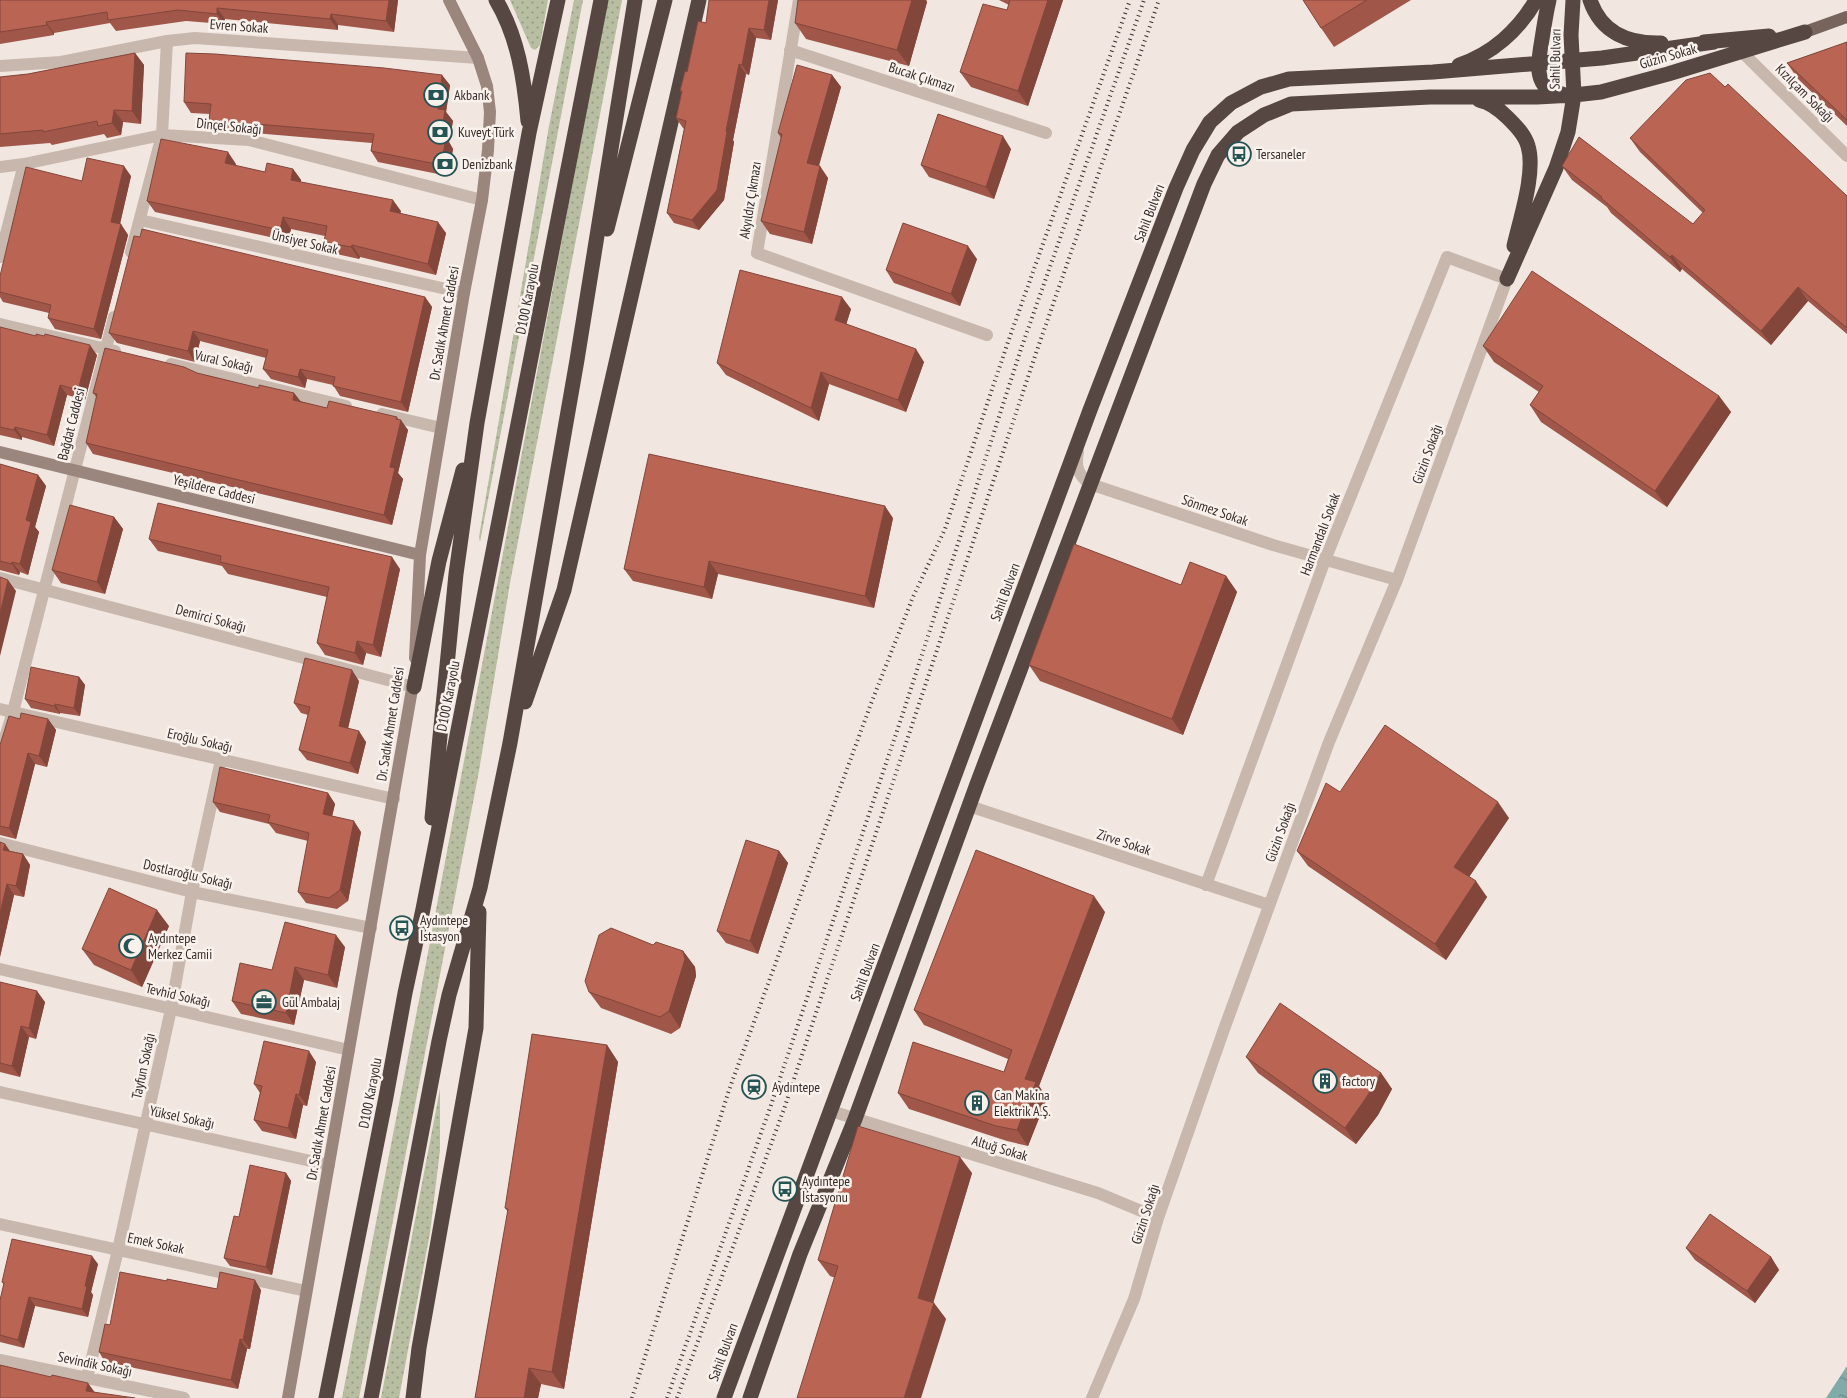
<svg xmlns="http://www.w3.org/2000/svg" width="1847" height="1398" viewBox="0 0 1847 1398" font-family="'PT Sans Narrow',sans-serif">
<defs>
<pattern id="green-dots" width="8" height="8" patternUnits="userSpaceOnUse" patternTransform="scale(1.25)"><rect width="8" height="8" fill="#b7bea1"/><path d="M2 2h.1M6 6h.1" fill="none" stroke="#969b83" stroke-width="1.8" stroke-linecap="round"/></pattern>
<pattern id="water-ripples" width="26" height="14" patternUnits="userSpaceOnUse" patternTransform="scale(1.25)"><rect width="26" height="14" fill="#81aba9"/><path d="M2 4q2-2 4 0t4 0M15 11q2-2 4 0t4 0" fill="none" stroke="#6a8c8a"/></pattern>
</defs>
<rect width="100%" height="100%" fill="#f1e7e0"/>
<path fill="url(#green-dots)" d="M510,0H548L540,45L535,50L531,48Z
M574,0H583L480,542L479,537L549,126Z
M607,0H622L510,583L479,771L359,1398H342L420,995Z
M440,1089V1150L430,1233L399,1398H381Z"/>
<path fill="url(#water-ripples)" d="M1847,1366V1398H1826Z"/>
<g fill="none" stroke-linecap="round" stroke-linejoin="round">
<path stroke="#c8b7ad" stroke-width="12" d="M799,0L757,253L987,335
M790,50L1046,133
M1741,51L1847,156
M0,66L61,62L167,41L195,38L478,58
M0,167L24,164L162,135L249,140L482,200
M140,220L464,293
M131,252L162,135L167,41
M0,257L24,164
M0,324L115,351
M171,364L346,406
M382,414L441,428
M1078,452C1075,466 1078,475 1090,484L1273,545L1397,580
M0,578L414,687
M0,709L394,799
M0,753L13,712L114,317
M969,806L1269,905
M0,843L192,892L371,928
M0,969L349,1050
M0,1092L329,1165
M831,1111L1098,1193L1158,1218
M0,1224L306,1291
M0,1360L184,1398
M87,1378L118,1250L171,1009L192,892L221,760
M1092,1398L1134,1299L1158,1218L1223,1032L1329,742L1397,580L1507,279L1447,257L1325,560L1206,885"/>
<path stroke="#9b867e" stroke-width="12" d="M0,452L420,555
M415,658L420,555L464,293L482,200L488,150L490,112L487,86L478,58L449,0
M288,1398L414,678"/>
<path stroke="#77645d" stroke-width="12" d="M1805,32L1847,17"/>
<path stroke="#574743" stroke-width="15" d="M496,0C518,37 524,78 528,121
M1549,0C1546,13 1544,26 1542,39C1538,62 1532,89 1562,94
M1590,0C1601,33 1629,44 1661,43
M1704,42L1769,36
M1459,65C1492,54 1519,30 1536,0
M1479,100C1490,102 1500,110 1508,118C1516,126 1525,135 1528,146C1536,172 1520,219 1514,246
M607,229L665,0
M1507,279L1556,168L1568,132L1574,95L1571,35L1573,0
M414,687L439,561L463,470
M525,702L564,590L699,0
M432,818L456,574L477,423L529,133L558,0
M326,1398L386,1097L405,993L423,909L601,0
M371,1398L439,1041L449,995L480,888L510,743L577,360L635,0
M413,1398L419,1348L476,1028L479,912
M724,1398L1090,410L1176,188L1193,150L1210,122L1231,103L1261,87L1289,79L1433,72L1602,58L1714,42
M750,1398L800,1254L855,1119L977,784L1204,184L1218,155L1238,132L1264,115L1291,104L1430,97H1537L1574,95L1601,92L1668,74L1805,32"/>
<path stroke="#372d2b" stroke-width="4" stroke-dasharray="1 4" stroke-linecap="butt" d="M632,1398L729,1090L872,701L913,597L945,529L1008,342L1130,0
M667,1398L771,1105L904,710L1021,349L1144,0
M677,1398L784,1109L1035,356L1159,0"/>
</g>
<path fill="#a05648" d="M0,0H398L394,32L338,25V30L225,19L224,24L186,21L116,31L110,23L54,33V35L0,44Z
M778,0L771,40L756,38L749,75L746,74L733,140L734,142L724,200L699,230L674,223L667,213L684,129L683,128L676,118L682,93L680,91L706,23Z
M798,0H926L927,2L909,66L806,39L795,23Z
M999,0H1063L1028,106L971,87L960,72L1007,10L1009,5Z
M1303,0H1411L1334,47L1321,28Z
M1847,42V126L1798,79L1787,63Z
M135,53L144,65L141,124L123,122L121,135L107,138L104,134L52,145L50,143L0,147V77L28,74Z
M832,75L841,87L819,166L828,178L812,244L770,234L761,221L781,138L778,133Z
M450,85L446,112L453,121L449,142L453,149L448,176L378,162L371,151L372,143L217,130L209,120L210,114L191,113L184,102Z
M1725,87L1847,196V334L1808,301L1771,345L1682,269L1680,272L1611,213L1607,207L1572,180L1562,166L1693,224L1703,213L1640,152L1630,138Z
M1011,149L994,199L929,177L921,165Z
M236,164L235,166L265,172L293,169L301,180V182L401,211L400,213L446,233L436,275L360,257L359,259L332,253L324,242L325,236L291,229L288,241L155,212L147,201Z
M131,176L120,224L128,235L101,339L55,329L48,318L49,313L3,302L0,297V276L82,181Z
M977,259L960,306L894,283L886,270Z
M425,297L432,307L408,412L340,396L333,385L307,379L305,388L271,379L263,369L266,358L200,341L195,362L117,343L109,333Z
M851,309L846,324L924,362L906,412L829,384L819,421L726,375L717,363Z
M0,327L97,355L85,400L67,395L54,446L22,437V440L0,435Z
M1483,346L1719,396L1731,412L1667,507L1541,422L1530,405L1539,392L1494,362Z
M197,373L259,388L294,393L300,401L327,408L398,419L408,430L398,473L403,479L392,525L93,454L86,443L97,398L93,393Z
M0,464L38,475L46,486L35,527L39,532L28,575L20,572L19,575L0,570Z
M114,517L123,529L105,594L61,583L52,570Z
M893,518L874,608L718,574L712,599L633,581L624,569Z
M149,539L400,569L381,657L366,653L363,665L325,655L317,643L327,597L228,574L222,566L158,551Z
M1226,576L1237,592L1183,735L1040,681L1029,665L1181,585Z
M79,677L85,685L80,716L60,713V714L31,708L25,699Z
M359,681L348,728L366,742L358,774L307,760L299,750L308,715L301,713L294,703Z
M20,719H48L56,730L47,767L35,764L16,839L0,835V745Z
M1340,792L1509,818L1469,877L1487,897L1446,960L1308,866L1297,851Z
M328,793L335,804L332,816L361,832L348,901L337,909L306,903L298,892L308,841L276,833L269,824L220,812L213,802Z
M5,844L10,851L23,854L30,865L24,897L14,895L0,957Z
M779,851L788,863L758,954L726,943L717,931Z
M1105,912L1039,1086L1047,1098L1028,1146L1007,1141L909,1109L898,1093L1004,1072L1008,1059L924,1025L914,1010Z
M169,926L142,987L94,965L82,949Z
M345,947L337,988L304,980L294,1025L241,1014L232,1001L272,970Z
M683,951L695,967L696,976L680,1028L671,1034L601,1008L589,992Z
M0,982L45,1002L36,1039L29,1037L20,1077L0,1072Z
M607,1045L618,1062L564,1389L541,1384L538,1398H475L508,1212L505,1208Z
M1246,1057L1381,1073L1392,1089L1378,1115L1356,1144L1258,1073Z
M316,1062L307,1106L303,1105L296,1139L262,1131L254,1120L260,1093L254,1084Z
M286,1173L291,1181L272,1275L230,1266L224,1258Z
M972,1173L933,1302L946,1319L830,1276L818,1260Z
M1686,1248L1771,1257L1779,1270L1755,1303L1695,1260Z
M98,1264L91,1292L93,1295L88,1317L35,1306L24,1348L0,1342V1300L4,1285L2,1282Z
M167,1281L217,1289L261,1290L250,1349H247L238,1389L105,1362L99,1352L110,1325Z"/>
<path fill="#82463b" d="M389,0H398L394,32L386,21Z
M769,0H778L771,40L764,30Z
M912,0H926L927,2L909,66L897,50Z
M1048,0H1063L1028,106L1018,91Z
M217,8L225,19L224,24L217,14Z
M331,14L338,25V30L330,19Z
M46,22L54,33V35L47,25Z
M749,28L756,38L749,75L742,65Z
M135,53L144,65L141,124L132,111Z
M739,64L746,74L733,140L734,142L724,200L699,230L692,220L726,131Z
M442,75L450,85L446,112L453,121L449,142L453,149L448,176L441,165V137L438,109Z
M832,75L841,87L816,175L807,163Z
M114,110L123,122L121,135L112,123Z
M1003,136L1011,149L994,199L986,187Z
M228,152L236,164L233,175L225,163Z
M124,166L131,176L118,232L111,222Z
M820,166L828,178L812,244L804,232Z
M293,169L301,180L299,191L291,180Z
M393,200L401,211L398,222L390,211Z
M283,217L291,229L288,241L280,230Z
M438,222L446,233L436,275L428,264Z
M121,224L128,235L101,339L94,329Z
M352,245L360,257L359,259L351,247Z
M968,246L977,259L960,306L951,294Z
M1672,255L1682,269L1680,272L1670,257Z
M1798,287L1808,301L1771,345L1761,331Z
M425,297L432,307L408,412L401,402Z
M842,297L851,309L844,332L835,320Z
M193,331L200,341L195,362L188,351Z
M90,345L97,355L85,400L78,390Z
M916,349L924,362L906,412L898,400Z
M300,369L307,379L305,388L298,377Z
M821,372L829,384L819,421L811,408Z
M60,385L67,395L54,446L47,435Z
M294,393L302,403L293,400Z
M1719,396L1731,412L1667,507L1655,491Z
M397,417L400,422L401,420L408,430L398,473L403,479L392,525L384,515Z
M15,427L22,437V440L14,430Z
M38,475L46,486L35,527L39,532L28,575L20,564L26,520Z
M885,506L893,518L874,608L865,596Z
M114,517L123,529L105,594L97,582Z
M392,557L400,569L381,657L373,645Z
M709,561L718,574L712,599L704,587Z
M12,562L20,572L19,575L12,564Z
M1226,576L1237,592L1183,735L1172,719Z
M8,580L16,591L0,656V613Z
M357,641L366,653L363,665L355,653Z
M352,670L359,681L346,737L339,726Z
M79,677L85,685L80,716L74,708Z
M55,704L60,713V714L54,706Z
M48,719L56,730L47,767L39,756Z
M359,731L366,742L358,774L350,763Z
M28,753L35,764L16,839L9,828Z
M328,793L335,804L330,825L323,814Z
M1498,802L1509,818L1465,883L1454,867Z
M354,821L361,832L348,901L340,890Z
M5,844L12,855L3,850Z
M779,851L788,863L758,954L750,941Z
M23,854L30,865L24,897L16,886Z
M1476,881L1487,897L1446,960L1435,944Z
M7,884L14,895L0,957V913Z
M1094,896L1105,912L1039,1086L1047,1098L1028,1146L1017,1130L1025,1079Z
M157,910L169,926L142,987L131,970Z
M336,935L345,947L337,988L328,975Z
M683,951L695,967L696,976L680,1028L669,1011Z
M295,967L304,980L294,1025L286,1013Z
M37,991L45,1002L36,1039L29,1028Z
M21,1026L29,1037L20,1077L12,1066Z
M607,1045L618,1062L564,1389L552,1372Z
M309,1051L316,1062L307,1106L299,1095Z
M1381,1073L1392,1089L1378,1115L1356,1144L1345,1128Z
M296,1094L303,1105L296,1139L288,1128Z
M960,1157L972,1173L930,1314L918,1298Z
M286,1173L291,1181L272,1275L266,1267Z
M92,1256L98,1264L91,1292L93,1295L88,1317L82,1309L85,1286Z
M1771,1257L1779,1270L1755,1303L1747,1291Z
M255,1280L261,1290L250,1349L243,1340Z
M29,1297L35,1306L24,1348L18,1340Z
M934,1303L946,1319L921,1398H904Z
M240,1339L247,1349L238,1389L231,1380Z
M529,1368L541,1384L538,1398H524Z
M88,1383L96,1394L86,1391Z"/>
<path fill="#ba6454" stroke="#82463b" d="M0,0H389L386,21L331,14L330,19L217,8V14L178,10L108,20L107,12L46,22L47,25L0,32Z
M709,0H769L764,30L749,28L742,65L739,64L726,131L727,132L717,190L692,220L667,213L686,121L676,118L682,91H680L685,71L687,72L698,21L706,23Z
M798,0H912L897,50L795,23Z
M1010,0H1048L1018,91L960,72L983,4L1007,10Z
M1303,0H1367L1321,28Z
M1847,42V120L1787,63Z
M135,53L132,111L114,110L112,123L98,126L97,121L43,132V130L0,134V77L28,74Z
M186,53L215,54L384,68L442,75L438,109L445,110L441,137L446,138L441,165L371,151L374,134L209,120L211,104L184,102Z
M797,65L832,75L807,163L820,166L804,232L761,221L782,134L778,133Z
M1710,73L1725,87L1728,84L1847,196V328L1798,287L1761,331L1672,255L1670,257L1601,198L1602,197L1562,166L1579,137L1693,224L1705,210L1630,138L1686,80Z
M938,114L1003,136L986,187L921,165Z
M161,139L228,152L225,163L265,172L267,163L293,169L291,180L393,200L390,211L438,222L428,264L352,245L351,247L324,242L327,226L283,217L280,230L147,201Z
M87,158L124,166L111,222L121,224L94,329L48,318L51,305L0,292V276L26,167L82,181Z
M903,223L968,246L951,294L886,270Z
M142,229L425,297L401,402L333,386L335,377L300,369L298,377L263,369L268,350L193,331L188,351L109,333L134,236L140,237Z
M740,270L842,297L835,320L916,349L898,400L821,372L811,408L717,363Z
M1532,271L1719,396L1655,491L1530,405L1543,386L1483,346Z
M0,327L36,336V334L44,336L45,334L90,345L78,390L60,385L47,435L15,427L14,430L0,427Z
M105,348L184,367L197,373L259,388V385L294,393L293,400L327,408L329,401L397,417L396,419L401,420L390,467L395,468L384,515L86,443L97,394L93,393Z
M649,454L885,506L865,596L709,561L704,587L624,569Z
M0,464L38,475L26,520L31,522L20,564L12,562V564L0,561Z
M158,503L392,557L373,645L357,641L355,653L317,643L329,587L220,562L221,556L149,539Z
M70,505L114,517L97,582L52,570Z
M1074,544L1181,585L1190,562L1226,576L1172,719L1029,665Z
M0,577L8,580L0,613Z
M305,658L352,670L339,726L359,731L350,763L299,750L310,707L294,703Z
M31,667L79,677L74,708L55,704L54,706L25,699Z
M21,713L48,719L39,756L28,753L9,828L0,826V745L9,716L20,719Z
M1385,725L1498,802L1454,867L1476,881L1435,944L1297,851L1326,783L1340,792Z
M220,767L328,793L323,814L354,821L340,890L329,898L298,892L309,833L268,822L270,815L213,802Z
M746,840L779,851L750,941L717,931Z
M0,842L5,844L3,850L23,854L16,886L7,884L0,913Z
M976,850L1094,896L1025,1079L1036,1082L1017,1130L996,1126L898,1093L913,1042L1004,1072L1012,1050L914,1010Z
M109,888L157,910L131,970L82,949Z
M285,922L336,935L328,975L295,967L286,1013L232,1001L240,963L272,970Z
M611,928L653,945L656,942L683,951L685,959L669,1011L660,1017L589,992L585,981L599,935Z
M0,982L37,991L29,1028L21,1026L12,1066L0,1063Z
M1280,1003L1381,1073L1366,1098L1345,1128L1246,1057Z
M532,1034L607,1045L552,1372L529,1368L524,1398H475L508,1209L505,1208Z
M264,1041L309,1051L299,1095L296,1094L288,1128L254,1120L262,1086L254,1084Z
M858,1126L960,1157L918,1298L934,1303L904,1398H797L838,1266L818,1260Z
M250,1165L286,1173L266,1267L224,1258L234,1216L239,1217Z
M1710,1214L1771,1257L1747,1291L1686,1248Z
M12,1239L92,1256L85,1286H87L82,1309L29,1297L18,1340L0,1335V1300L4,1283L2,1282Z
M120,1272L167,1281V1279L217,1289L220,1272L255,1280L243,1340L240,1339L231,1380L99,1352L105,1324L110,1325Z
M0,1365L51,1377L52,1375L88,1383L86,1391L135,1398H0Z"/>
<defs>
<g id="bank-ring" transform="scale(1.25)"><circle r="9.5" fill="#f8f1ec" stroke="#245453" stroke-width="1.5"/><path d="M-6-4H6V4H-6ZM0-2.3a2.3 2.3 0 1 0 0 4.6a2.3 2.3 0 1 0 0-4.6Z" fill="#245453"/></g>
<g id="bus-ring" transform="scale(1.25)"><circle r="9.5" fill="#f8f1ec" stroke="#245453" stroke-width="1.5"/><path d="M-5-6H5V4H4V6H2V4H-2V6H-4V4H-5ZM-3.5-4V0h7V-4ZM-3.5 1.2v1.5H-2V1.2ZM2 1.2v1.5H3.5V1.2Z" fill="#245453"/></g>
<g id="mosque-ring" transform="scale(1.25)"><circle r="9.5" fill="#f8f1ec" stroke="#245453" stroke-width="1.5"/><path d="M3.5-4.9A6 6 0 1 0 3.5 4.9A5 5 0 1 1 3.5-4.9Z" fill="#245453"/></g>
<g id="office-ring" transform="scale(1.25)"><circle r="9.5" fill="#f8f1ec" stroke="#245453" stroke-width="1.5"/><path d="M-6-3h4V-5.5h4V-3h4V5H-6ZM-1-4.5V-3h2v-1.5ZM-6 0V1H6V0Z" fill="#245453"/></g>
<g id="building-ring" transform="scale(1.25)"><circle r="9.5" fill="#f8f1ec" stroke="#245453" stroke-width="1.5"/><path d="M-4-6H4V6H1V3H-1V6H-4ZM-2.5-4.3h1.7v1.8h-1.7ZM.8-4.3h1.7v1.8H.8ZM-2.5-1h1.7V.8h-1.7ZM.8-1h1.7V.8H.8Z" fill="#245453"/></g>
<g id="station-ring" transform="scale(1.25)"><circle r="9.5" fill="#f8f1ec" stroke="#245453" stroke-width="1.5"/><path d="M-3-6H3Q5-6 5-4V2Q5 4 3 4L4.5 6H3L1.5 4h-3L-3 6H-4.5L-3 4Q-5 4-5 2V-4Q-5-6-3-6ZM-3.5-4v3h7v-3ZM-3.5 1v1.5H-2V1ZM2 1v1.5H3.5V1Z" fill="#245453"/></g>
</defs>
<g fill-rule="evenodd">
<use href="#bank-ring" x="436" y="95"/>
<use href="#bank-ring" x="440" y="132"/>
<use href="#bus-ring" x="1239" y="154"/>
<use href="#bank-ring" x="445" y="164"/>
<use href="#bus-ring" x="402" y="928"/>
<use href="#mosque-ring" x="131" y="946"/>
<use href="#office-ring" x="264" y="1002"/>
<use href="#building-ring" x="1325" y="1081"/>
<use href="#station-ring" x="754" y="1087"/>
<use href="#building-ring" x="977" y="1103"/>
<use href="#bus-ring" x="785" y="1189"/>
</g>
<g text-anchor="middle" stroke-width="5" stroke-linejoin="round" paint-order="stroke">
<g font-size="14" fill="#372d2b" stroke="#f8f1ec">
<text transform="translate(239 26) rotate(4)" y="5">Evren Sokak</text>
<text transform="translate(1668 56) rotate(-16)" y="5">Güzin Sokak</text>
<text transform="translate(1555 59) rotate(-89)" y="5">Sahil Bulvarı</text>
<text transform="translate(922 77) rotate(18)" y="5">Bucak Çıkmazı</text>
<text transform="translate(1805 93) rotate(45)" y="5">Kızılçam Sokağı</text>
<text transform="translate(229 126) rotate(6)" y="5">Dinçel Sokağı</text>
<text transform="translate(750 200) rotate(-81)" y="5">Akyıldız Çıkmazı</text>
<text transform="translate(1149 213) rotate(-69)" y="5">Sahil Bulvarı</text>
<text transform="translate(305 242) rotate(13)" y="5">Ünsiyet Sokak</text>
<text transform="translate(527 299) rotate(-79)" y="5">D100 Karayolu</text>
<text transform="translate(444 323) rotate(-80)" y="5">Dr. Sadık Ahmet Caddesi</text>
<text transform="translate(224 361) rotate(13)" y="5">Vural Sokağı</text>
<text transform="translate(71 424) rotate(-76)" y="5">Bağdat Caddesi</text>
<text transform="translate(1427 454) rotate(-70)" y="5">Güzin Sokağı</text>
<text transform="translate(214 489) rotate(14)" y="5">Yeşildere Caddesi</text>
<text transform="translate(1215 510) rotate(19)" y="5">Sönmez Sokak</text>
<text transform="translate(1320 534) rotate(-69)" y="5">Harmandalı Sokak</text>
<text transform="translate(1005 592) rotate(-70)" y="5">Sahil Bulvarı</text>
<text transform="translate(211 618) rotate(15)" y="5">Demirci Sokağı</text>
<text transform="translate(448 696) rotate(-79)" y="5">D100 Karayolu</text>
<text transform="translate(390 724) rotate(-81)" y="5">Dr. Sadık Ahmet Caddesi</text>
<text transform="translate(200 740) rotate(13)" y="5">Eroğlu Sokağı</text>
<text transform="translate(1280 832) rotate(-70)" y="5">Güzin Sokağı</text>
<text transform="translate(1124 842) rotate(18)" y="5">Zirve Sokak</text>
<text transform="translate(188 874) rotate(13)" y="5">Dostlaroğlu Sokağı</text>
<text transform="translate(865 972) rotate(-70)" y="5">Sahil Bulvarı</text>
<text transform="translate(178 995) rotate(13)" y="5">Tevhid Sokağı</text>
<text transform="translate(143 1066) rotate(-78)" y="5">Tayfun Sokağı</text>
<text transform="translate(370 1093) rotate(-79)" y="5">D100 Karayolu</text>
<text transform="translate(182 1117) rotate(12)" y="5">Yüksel Sokağı</text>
<text transform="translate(321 1123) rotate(-80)" y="5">Dr. Sadık Ahmet Caddesi</text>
<text transform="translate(1000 1148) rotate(17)" y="5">Altuğ Sokak</text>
<text transform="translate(1145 1214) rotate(-72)" y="5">Güzin Sokağı</text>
<text transform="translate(156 1243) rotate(12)" y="5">Emek Sokak</text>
<text transform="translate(723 1352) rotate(-70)" y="5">Sahil Bulvarı</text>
<text transform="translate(95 1364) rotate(12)" y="5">Sevindik Sokağı</text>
</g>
<g font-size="14" fill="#372d2b" stroke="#f8f1ec" text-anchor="start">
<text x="454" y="100">Akbank</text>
<text x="458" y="137">Kuveyt Türk</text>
<text x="1256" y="159">Tersaneler</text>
<text x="462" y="169">Denizbank</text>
<text x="420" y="925">Aydıntepe<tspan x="420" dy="16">İstasyon</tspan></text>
<text x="148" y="943">Aydıntepe<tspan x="148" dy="16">Merkez Camii</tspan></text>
<text x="282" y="1007">Gül Ambalaj</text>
<text x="1342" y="1086">factory</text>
<text x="772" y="1092">Aydıntepe</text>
<text x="994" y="1100">Can Makina<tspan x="994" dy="16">Elektrik A.Ş.</tspan></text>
<text x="802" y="1186">Aydıntepe<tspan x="802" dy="16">İstasyonu</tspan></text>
</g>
</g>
</svg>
